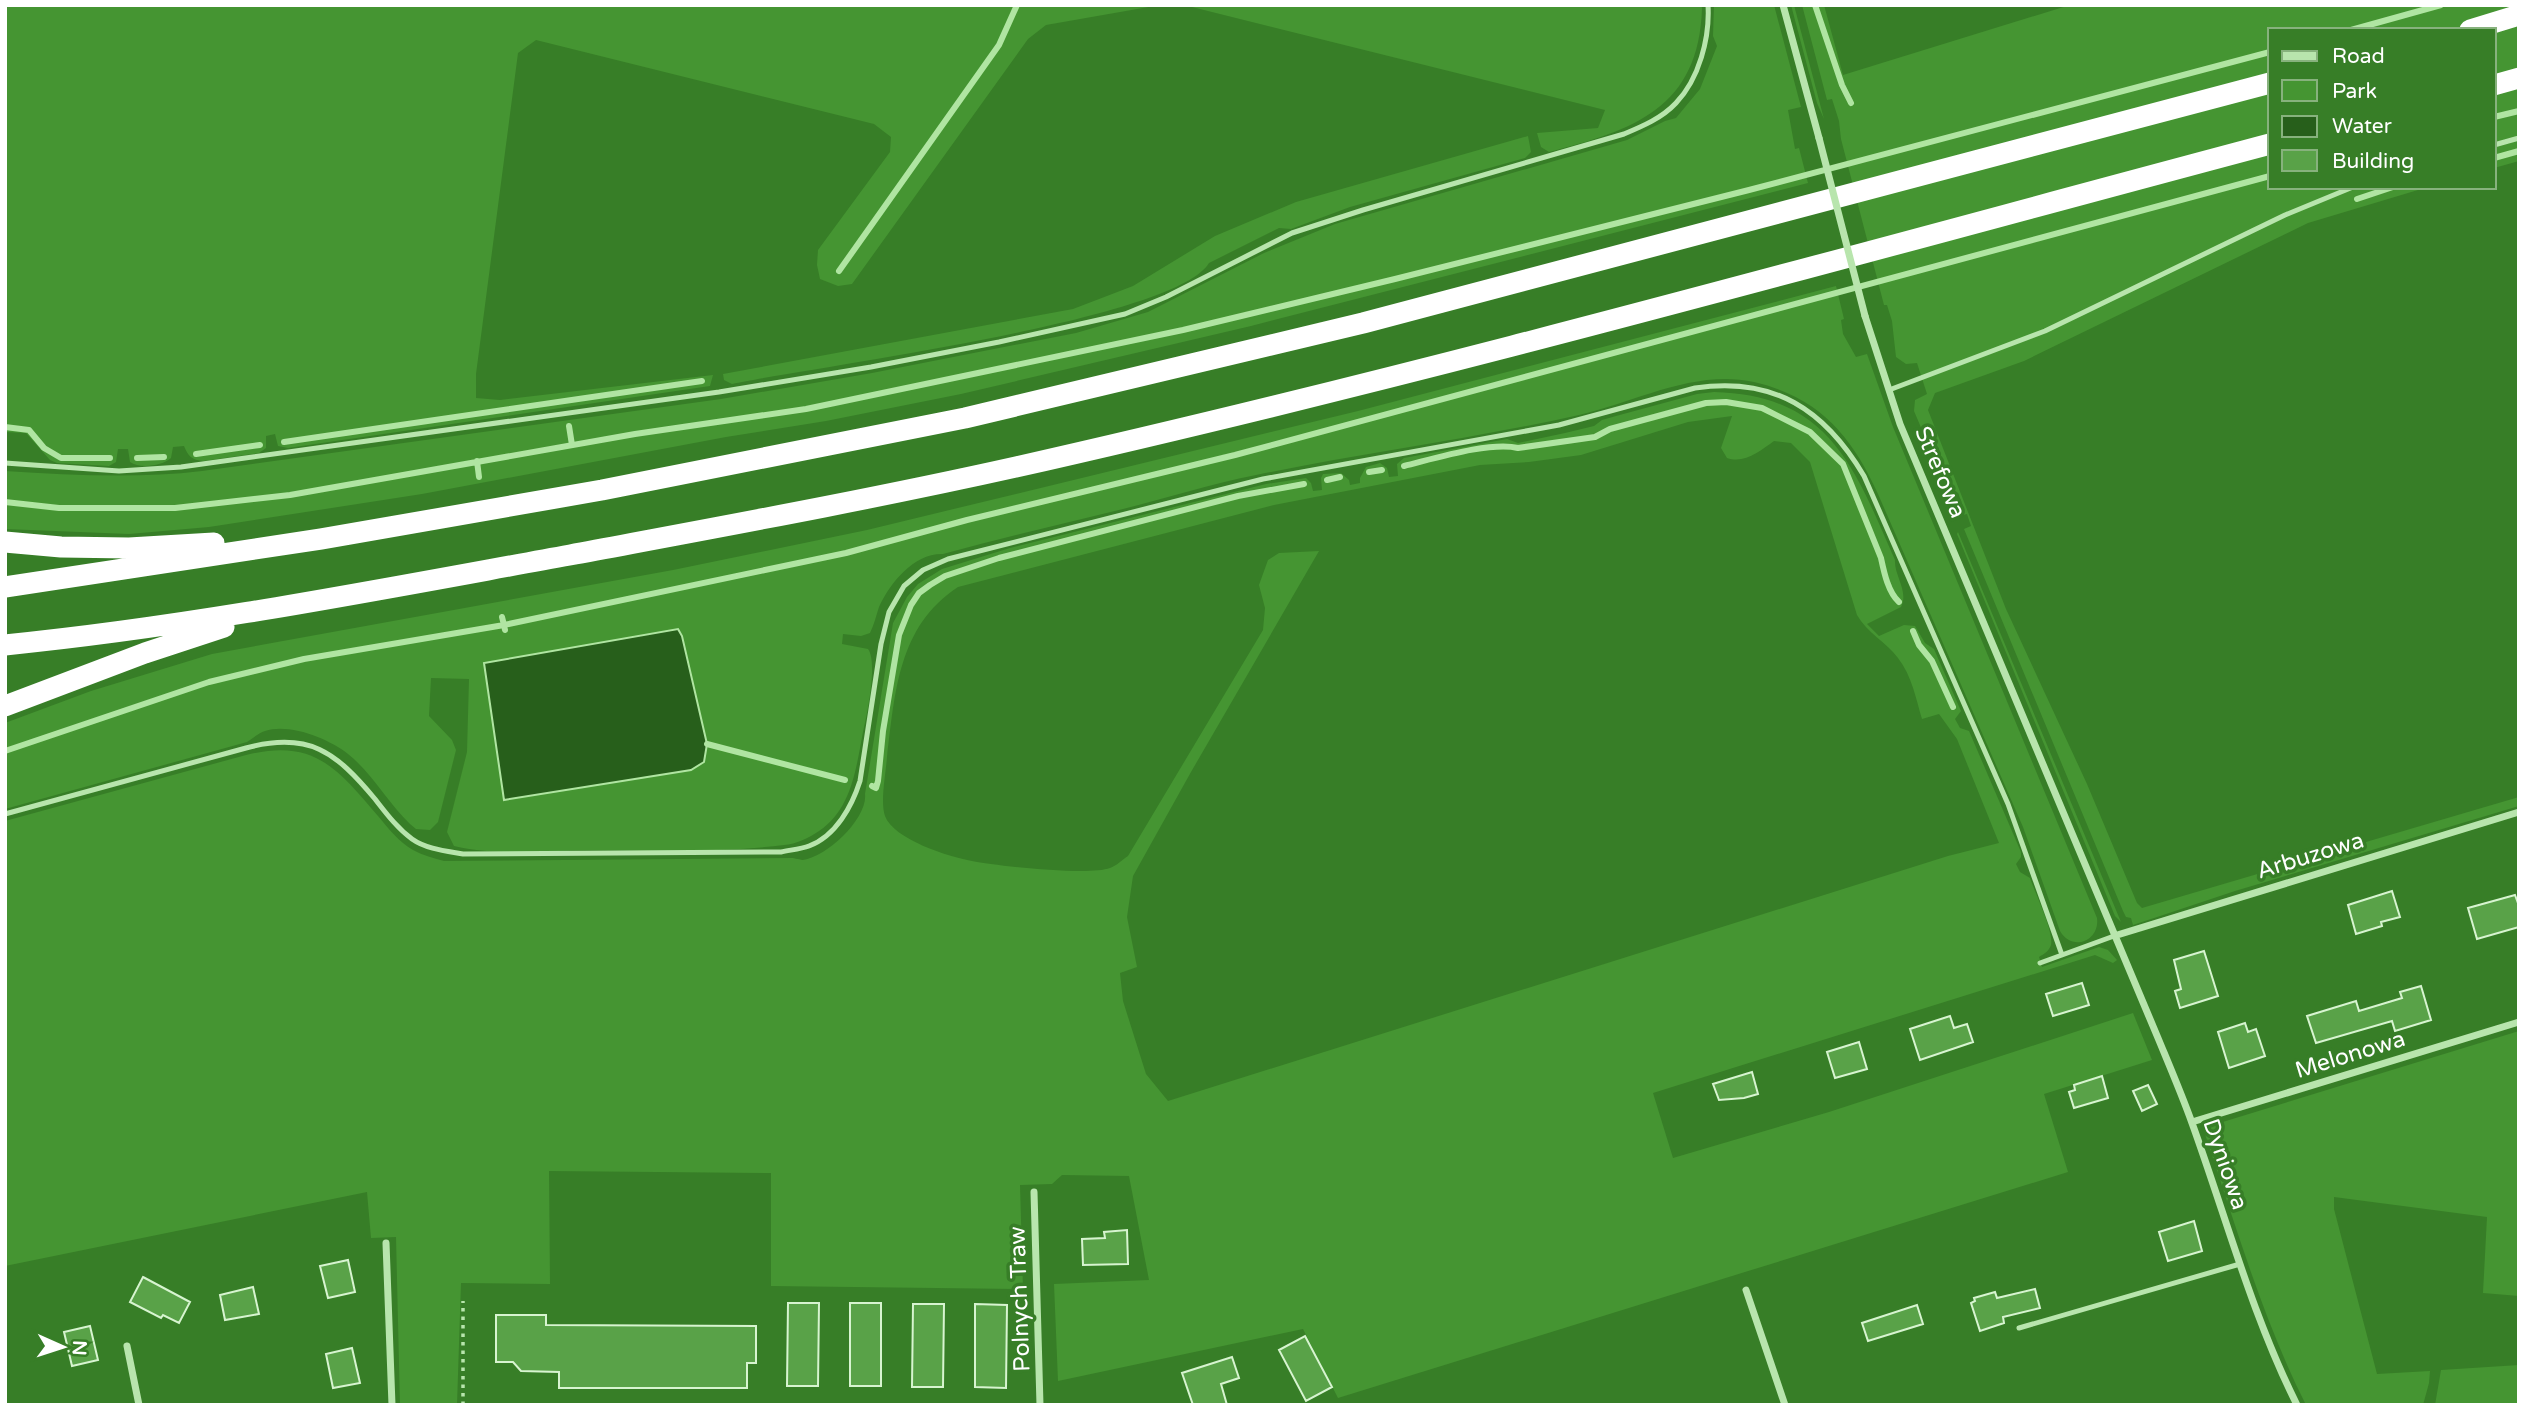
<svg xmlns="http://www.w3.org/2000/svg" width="2524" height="1410" viewBox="0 0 2524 1410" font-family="'Varela Round',sans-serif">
<rect width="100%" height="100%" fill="#377e27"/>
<path fill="#459532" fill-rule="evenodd" d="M5,5H1160L1046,25L1028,39L852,284L838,286L820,279L817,265L818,250L890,152L891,137L874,124L536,40L518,53L476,374V398L500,400L713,375L710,386L288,448L278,446L275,434L266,436V448L259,453L203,461C192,460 188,456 184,446L173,447L171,458C162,466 140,469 130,462L128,449H118L116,462L109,466L57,463L50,460L26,433L5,432Z
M1184,5H1701L1702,8C1699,108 1634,130 1549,152L1541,147L1537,133L1598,128L1605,110Z
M1714,5H1774L1801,107L1788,110L1795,149L1799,148L1808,183L1251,326L961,394L826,421L726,437L422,494L209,527L129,534L5,529V471C71,475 136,479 202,471L721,399L872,373L1076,333L1148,312L1264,253L1335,224L1627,140L1665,121L1676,118L1700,89L1717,46L1713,36Z
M1791,5H1794L1824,119L1817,103Z
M1802,5H1824L1843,75L2070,5H2519V161L2494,168V30H2270V187H2428L2308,223L2024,361L1935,393L1928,410L2006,609L2087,784L2137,903L2142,908L2519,797V806L2235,891L2133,925L2131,918L2126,917L2123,911L1964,529L1971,526L1967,514L1959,516L1956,509L1963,506L1958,493L1950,496L1914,411L1915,400L1927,394L1917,363L1906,364L1896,357L1892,321L1887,305H1884L1841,139L1839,121L1832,99L1827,100Z
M1528,136L1531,152L1525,158L1350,207L1291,229L1279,228L1209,263C1174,321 811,367 732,384L724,380L723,374L1073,309L1133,286L1215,236L1296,202Z
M1836,286L1844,319L1841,320L1843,334L1856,357L1867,354L1893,427L2097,918C2100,941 2072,952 2060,931L2023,827L1878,494C1852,436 1819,397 1754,382C1694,369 1636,402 1579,415C1472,439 1363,453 1256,475C1211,484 1167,498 1123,509C1063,524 1003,537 943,554C914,553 890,583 879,607C876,616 874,625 870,633L861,636L843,634L842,644L868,649C878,662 867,715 863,732C856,768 852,809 819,831C809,838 796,844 784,845C720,853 652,850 587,850C544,851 496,856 454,846L447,832L467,752L469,679L431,678L429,716L452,740L456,750L438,822L430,830L416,829L410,824C388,803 372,773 348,754C329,739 290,723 265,731C259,733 253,738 247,742L5,809V723L91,691L212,654L673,570L867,530L1358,411Z
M1714,392C1830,395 1854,467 1895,560C1894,576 1909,591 1901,607L1867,624L1879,636L1904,625L1915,626L1925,643L1934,649L1961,711L1955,719L1960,728L1969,731L2021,852V857L2016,864L2020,872L2030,878C2035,893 2054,931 2051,945C2049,951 2044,954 2039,957L2042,967L2099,947L2108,950L2117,960L2113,963L2095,955L1653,1093L1673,1158L1829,1112L2133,1013L2152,1060L2044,1094L2068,1172L1338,1398L1303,1329L1058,1381L1054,1284L1149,1280L1129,1176L1062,1175L1052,1184L1020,1185L1023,1289L771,1286V1173L549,1171L550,1284L461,1283L457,1405H400L396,1237L371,1238L367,1192L5,1266V821L246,755C314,738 337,768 378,816C388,828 399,842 413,850C422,855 433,858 444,861L792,858C793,858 802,860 803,860C827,857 868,818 865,794L893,623L907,597L918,584L942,569L1010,548L1266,484L1306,478L1311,483L1313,491L1322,490L1321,478L1323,474L1341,473L1349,480L1350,485L1360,483V478L1366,467L1380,463L1387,468L1389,477L1398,476L1397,464L1404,458L1507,439L1518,443L1565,433L1594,426L1602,420L1616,416L1697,394ZM1732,416L1721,448L1727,458C1745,464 1760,451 1774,441L1791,443L1810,462L1857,615C1867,633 1886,642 1898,658C1912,676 1916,699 1922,719L1939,714L1957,739L1999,843L1948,856L1168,1101L1146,1074L1123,1001L1120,973L1137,967L1127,917L1133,876L1191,772L1319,551L1279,553L1268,560L1259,585L1265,608L1263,630L1128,856C1122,860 1116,866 1110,868C1089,876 997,866 972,861C949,857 893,839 885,816C880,802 886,772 887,757C895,693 898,626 958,587L1274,505L1480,465L1529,462L1581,455L1688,422Z
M1958,532L2121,922L2115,916L1957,534Z
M2519,1031V1296L2483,1293L2487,1217L2334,1197V1209L2377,1374L2430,1371L2429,1383L2423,1405H2306C2262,1318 2234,1220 2203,1128Z
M2519,1365V1405H2435L2441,1370Z"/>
<path fill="#275f1b" stroke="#b0e5a2" stroke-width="2" d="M678,629L682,636L707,744L704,762L691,770L504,800L484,663Z"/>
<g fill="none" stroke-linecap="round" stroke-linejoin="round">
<path stroke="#b0e5a2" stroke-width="6" d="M1815,5L1842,85L1851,103
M2351,30L2441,5
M2494,117L2519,111
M2494,158L2519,151
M2357,199L2393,187
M839,271L999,45L1017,5
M569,426L572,445
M5,427L29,430L44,448L61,458H110
M284,442L702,381
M196,454L260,445
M137,458L164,457
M477,461L479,477
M1404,466C1433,459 1491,441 1518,448L1595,437L1610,429L1706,403L1726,402L1762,408L1810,432L1843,464L1881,558C1884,572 1888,592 1899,602
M1369,472L1382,470
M1327,480L1340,477
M5,502L59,508H175L290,495L635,434L806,409L1183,330L1395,279L1749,190L2270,52
M505,630L504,625L846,553L967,520L1235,455L2270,176
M1913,631L1919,645L1932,661L1953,707
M707,744L845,780
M5,751L209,682L304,659L504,625L502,617
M872,786L876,788L878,781L883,731L899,635L911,605L919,593L930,585L945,576L999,558L1238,496L1304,484"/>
</g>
<path fill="#59a248" stroke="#d7f4d0" stroke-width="2" d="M2392,891L2400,917L2381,922L2382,926L2356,934L2348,905Z
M2515,895L2519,906V927L2477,939L2468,908Z
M2204,951L2218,996L2180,1008L2175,991L2181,989L2174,960Z
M2082,983L2089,1005L2053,1016L2046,994Z
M2421,986L2431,1020L2395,1031L2392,1021L2316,1043L2307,1016L2356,1001L2359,1011L2402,998L2400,992Z
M1950,1016L1954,1028L1967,1024L1973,1042L1920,1060L1910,1029Z
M2245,1023L2248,1032L2256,1029L2265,1056L2229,1068L2218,1032Z
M1859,1042L1867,1069L1835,1078L1827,1052Z
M1752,1072L1758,1094L1744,1098L1719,1100L1713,1084Z
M2102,1076L2108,1098L2074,1108L2069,1092L2075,1090L2074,1085Z
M2148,1085L2157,1104L2142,1111L2133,1091Z
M2194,1221L2202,1251L2168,1261L2159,1232Z
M1127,1230L1128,1264L1083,1265L1082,1239L1105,1238L1104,1232Z
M348,1260L355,1292L328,1298L320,1266Z
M143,1277L190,1302L179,1323L163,1315L161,1318L130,1302Z
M253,1287L259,1314L225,1320L220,1295Z
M2035,1289L2040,1308L2003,1317L2004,1323L1980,1331L1971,1303L1975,1301L1974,1298L1995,1292L1997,1298Z
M788,1303H819L818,1386H787Z
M850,1303H881V1386H850Z
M913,1304H944L943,1387H912Z
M975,1304L1007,1305L1006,1388L975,1387Z
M1917,1305L1923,1324L1868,1341L1862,1323Z
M496,1315H546V1325L756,1326V1363H747V1388H559V1372L521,1371L513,1362H496Z
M90,1326L98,1360L72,1366L64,1332Z
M1305,1336L1332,1387L1306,1401L1279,1350Z
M352,1348L360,1383L333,1388L326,1354Z
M1232,1357L1239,1378L1221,1384L1227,1405H1193L1182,1373Z"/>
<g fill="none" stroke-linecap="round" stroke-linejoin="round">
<path stroke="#b8e5ad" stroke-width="3.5" stroke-dasharray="3.5 5" stroke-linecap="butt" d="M463,1405V1301"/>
<path stroke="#b8e5ad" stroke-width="5" d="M2494,145L2519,138
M1889,390L2045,331L2285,215L2353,187
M5,463L119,471L181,467L719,392L871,367L999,342L1125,314L1166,297L1292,233L1363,210L1624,134C1643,126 1662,118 1676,103C1699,79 1710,38 1708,5
M5,814L246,748C309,731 336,752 375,799C386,813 397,828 412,839C426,849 446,851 463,854L781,852C790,850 801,849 809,846C836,836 852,806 860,781L881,644L889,612L904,586L923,570L948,559L1263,479L1559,425L1695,388C1774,376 1825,410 1864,476L2008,804L2062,955
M2040,963L2114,936
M2019,1328L2240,1264"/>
<path stroke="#b8e5ad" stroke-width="7" d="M1783,5L1819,138
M1865,316L1900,424L2158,1038C2170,1067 2182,1095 2192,1123C2226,1217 2252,1315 2297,1405
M2114,936L2519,812
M2192,1122L2519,1022
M1034,1192L1040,1405
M386,1243L392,1405
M1746,1290L1785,1405
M127,1346L139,1405"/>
<path stroke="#fff" stroke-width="21" d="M2470,30L2519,15
M2494,85L2519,78
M5,542L61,547L129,548L214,543
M5,587L321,539L602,490L965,418L1363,323L2270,83
M5,645C195,626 382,589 570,555C719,527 868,500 1016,467C1437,372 1853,255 2270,144
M5,706L145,653L224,627"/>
<path stroke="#b8e5ad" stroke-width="7" d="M1819,138L1865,316"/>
</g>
<g text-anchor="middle" stroke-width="7" stroke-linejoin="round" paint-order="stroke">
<g font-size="23" fill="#fff" stroke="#377e27">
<text transform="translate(1941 472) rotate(67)" y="8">Strefowa</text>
<text transform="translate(2310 855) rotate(-17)" y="8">Arbuzowa</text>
<text transform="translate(2350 1054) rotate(-17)" y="8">Melonowa</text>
<text transform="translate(2226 1164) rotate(71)" y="8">Dyniowa</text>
<text transform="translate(1019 1299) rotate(-92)" y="8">Polnych Traw</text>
</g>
</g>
<rect width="2524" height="1410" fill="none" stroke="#ffffff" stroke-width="14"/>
<rect x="2268" y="28" width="228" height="161" fill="#377e27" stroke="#87b27d" stroke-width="2"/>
<rect x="2282" y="51" width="35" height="10" fill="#b8e5ad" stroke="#87b27d" stroke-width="2"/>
<text x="2332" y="63" font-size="21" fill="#ffffff">Road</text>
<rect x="2282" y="80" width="35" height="21" fill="#459532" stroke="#87b27d" stroke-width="2"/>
<text x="2332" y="98" font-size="21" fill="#ffffff">Park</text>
<rect x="2282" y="116" width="35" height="21" fill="#275f1b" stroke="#87b27d" stroke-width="2"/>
<text x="2332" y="133" font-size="21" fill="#ffffff">Water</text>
<rect x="2282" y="150" width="35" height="21" fill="#59a248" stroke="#87b27d" stroke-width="2"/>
<text x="2332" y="168" font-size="21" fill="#ffffff">Building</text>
<g transform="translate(63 1347) rotate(93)" stroke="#377e27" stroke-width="5" paint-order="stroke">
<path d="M0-5L12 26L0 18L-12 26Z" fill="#ffffff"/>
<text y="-10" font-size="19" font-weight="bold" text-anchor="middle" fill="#ffffff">N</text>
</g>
</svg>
